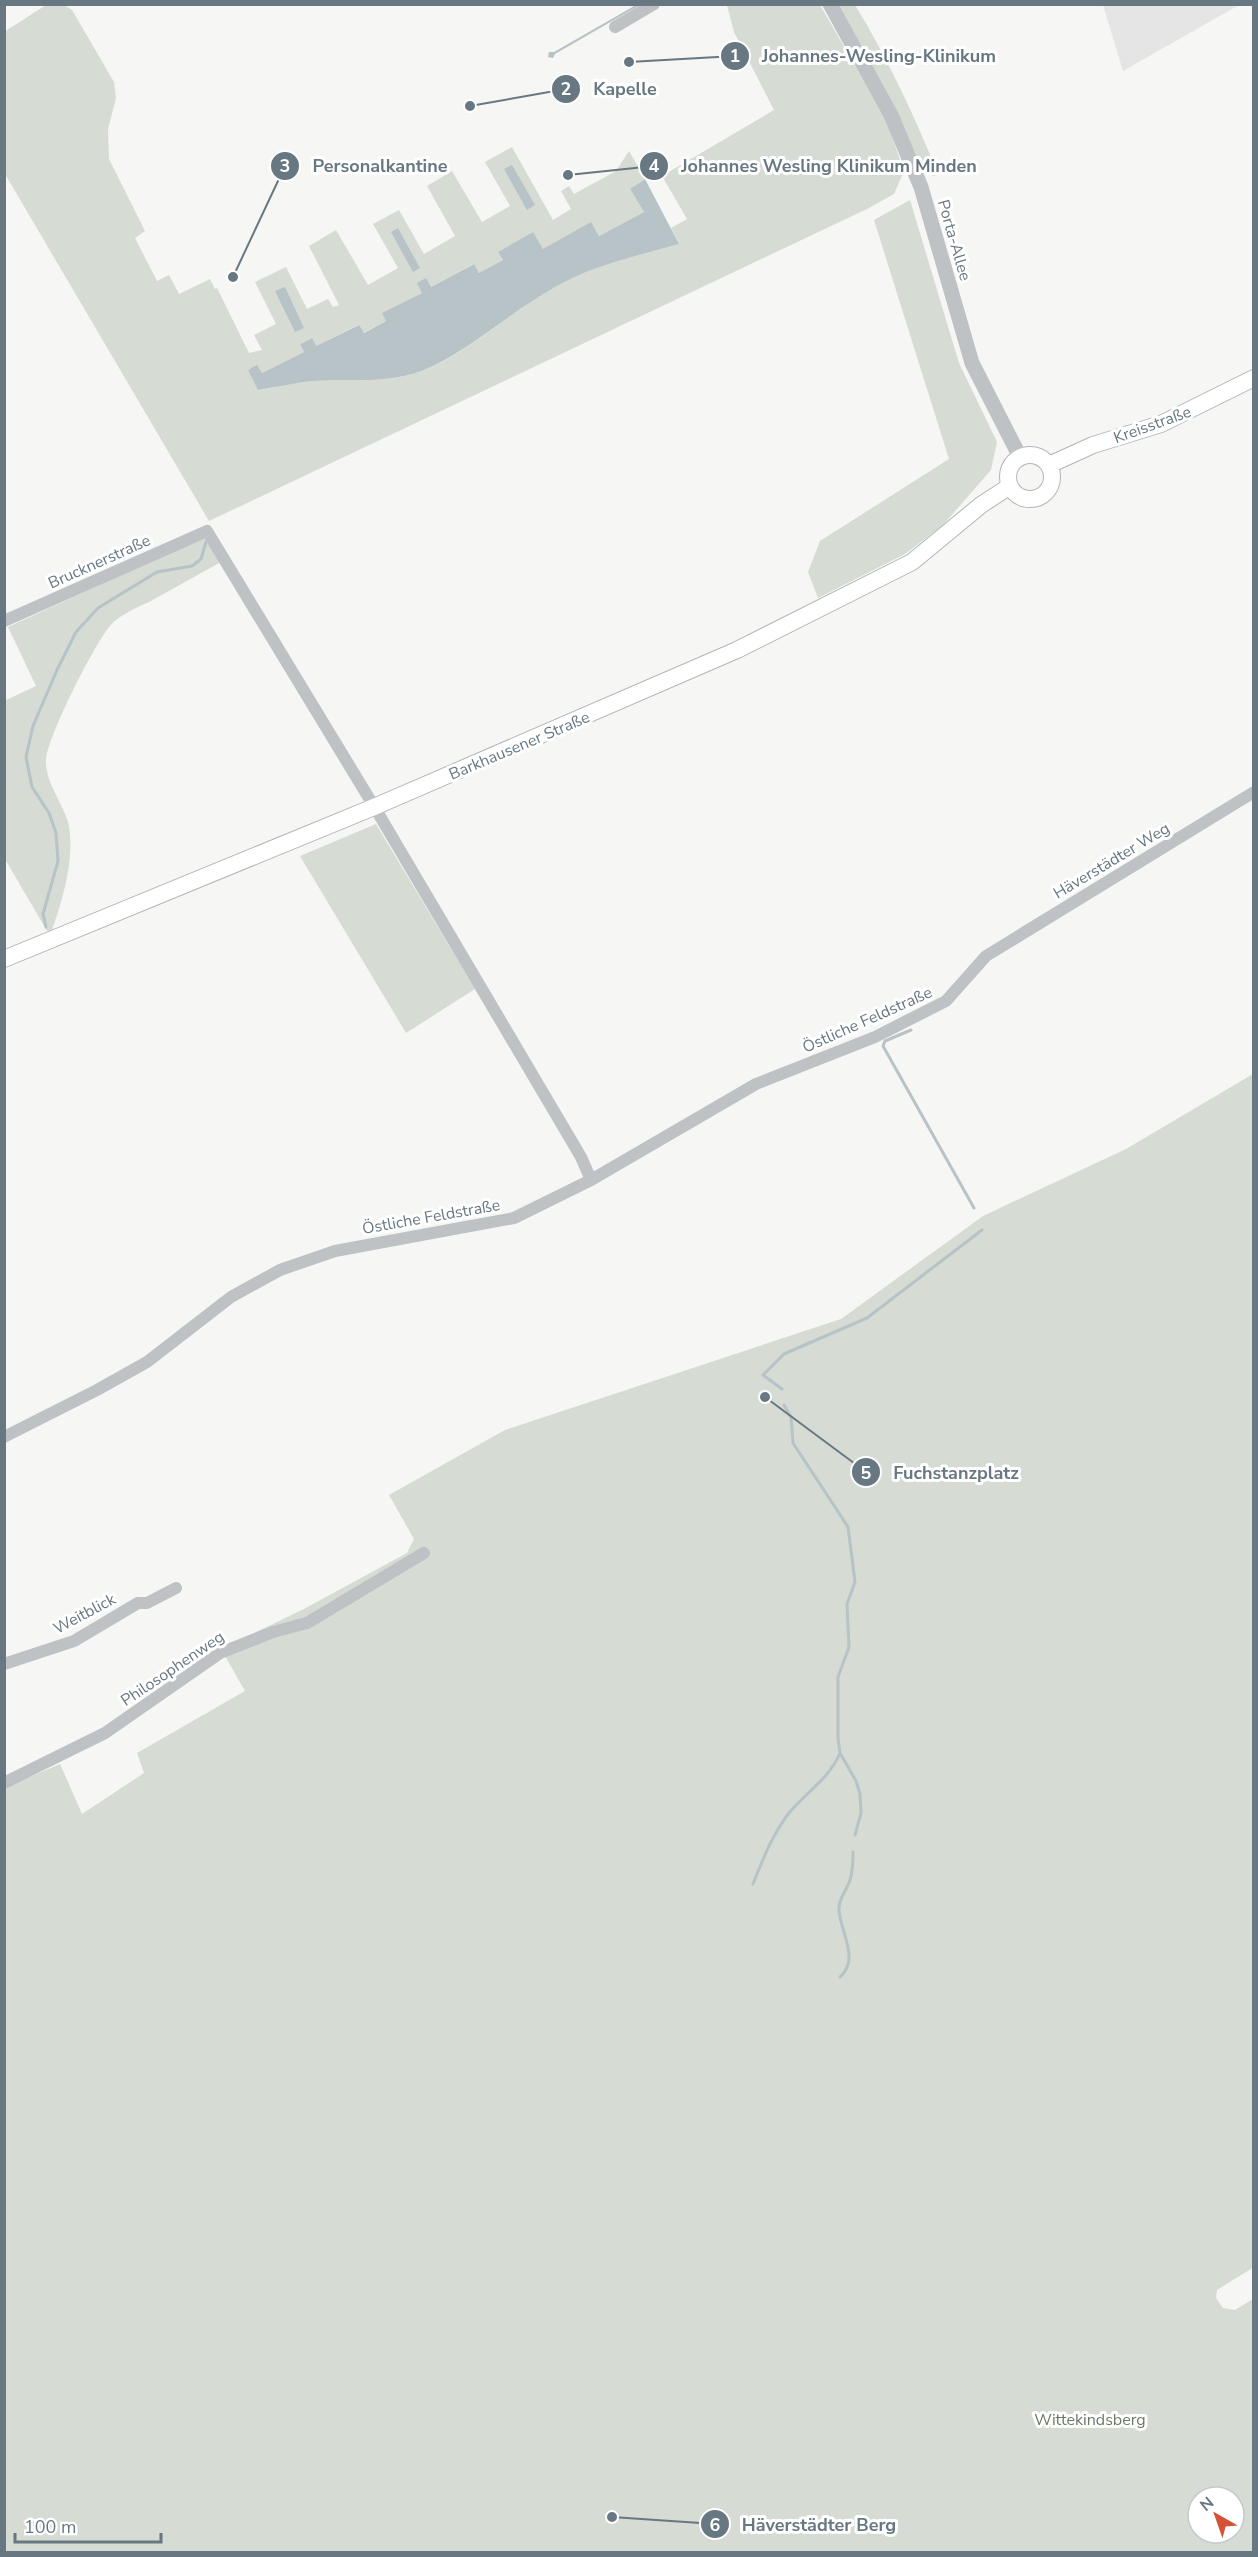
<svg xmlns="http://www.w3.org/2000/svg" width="1258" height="2557" viewBox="0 0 1258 2557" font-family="'Nunito Sans',sans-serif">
<rect width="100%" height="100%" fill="#f6f6f4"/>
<path fill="#e4e5e4" d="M1103,5V4L1239,5L1123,71Z"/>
<path fill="#d6dbd3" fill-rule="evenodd" d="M46,5H64L72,10L114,82L116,98L108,129L109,159L145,231L135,238L157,281L169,275L179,294L210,279L215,289L217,288L249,353L262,350L254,335L276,324L255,282L286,267L307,309L328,299L333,307L339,305L309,246L336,230L368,285L398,268L373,224L399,210L424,254L455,236L427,186L452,171L482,222L510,206L485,162L512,147L553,220L571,209L561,191L569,186L574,194L616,171L629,151L645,179L630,189L644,212L599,236L591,223L543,250L533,233L498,252L503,260L479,273L473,264L431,287L426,279L422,293L383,313L386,321L363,333L358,325L316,346L311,338L300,344L304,352L262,373L248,369L259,390C276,387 295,382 312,381C353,378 385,385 424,370C472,351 510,311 554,287C593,265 636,256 679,244L671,228L687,219L662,176L774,110L734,32L727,5H820L885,117L904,171L894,194L869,208L209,521L5,174L4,32Z
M837,5H855C888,59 914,115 938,174L934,176L919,170Z
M910,200L959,363L997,442L991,470L943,525L905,554L818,598L808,572L820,541L949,459L874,220Z
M202,538L208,540L221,562C197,575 173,589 149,602C136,608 119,615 110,626C95,643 45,741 46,762C46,783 62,802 68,822C76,856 63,898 52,930L47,931L5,859L4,701L36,686L8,627Z
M376,824L475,989L406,1033L300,856Z
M1253,1074L1254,2267L1217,2290L1216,2298L1223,2308L1235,2310L1253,2299V2552H5L4,1788L60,1764L82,1814L144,1773L137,1753L245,1691L221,1649L302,1610L407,1553L414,1539L389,1495L505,1430L841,1319L983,1216L1126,1149ZM1198,2497H1234V2533H1198Z"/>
<path fill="#b7c3c7" d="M636,5H640L555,54L553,58L548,57L549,52H554Z
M512,165L535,205L527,210L504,169Z
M645,179L679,244C637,256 593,265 555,287C511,311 470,351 424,370C385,385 352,378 312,381C294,383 276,387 258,390L248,370L257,365L262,373L304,352L300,344L312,338L316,346L359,325L364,333L386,321L382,313L422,293L417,283L426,278L431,287L474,264L479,273L503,260L498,252L533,232L543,249L591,222L599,236L644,212L630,189Z
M398,228L420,268L413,272L391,232Z
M285,287L304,328L295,332L275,291Z"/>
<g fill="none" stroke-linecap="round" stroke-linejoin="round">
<path stroke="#b7c3c7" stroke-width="3" d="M46,927L43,914L58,861L56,833L49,813L32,787L26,757L33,726L57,670L76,632L98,608L157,572L192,566L201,559L206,542
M911,1030L885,1041L883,1046L974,1208
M782,1389L763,1375L784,1354L867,1318L982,1230
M784,1405L791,1417L793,1443L848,1527L855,1582L847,1604L849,1647L838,1677V1739L840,1753L856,1781L860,1794L861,1813L855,1835
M753,1884C763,1859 772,1835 789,1813C806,1792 829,1779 840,1753
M840,1977C860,1960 841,1933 839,1911C838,1899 847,1890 850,1880C853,1871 853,1861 853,1852"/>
<g stroke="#b0b6ba" stroke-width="18">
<path id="secondary" d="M1008 477a22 22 0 1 1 44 0a22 22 0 1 1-44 0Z
M1049,465L1093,445L1161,424L1254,378
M4,959L374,807L737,650L912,562L981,505L1010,486"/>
</g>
<path stroke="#bec2c5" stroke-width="12" d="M615,27L654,4
M4,621L207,531L378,813L581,1157L591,1180
M4,1437L97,1390L147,1362L231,1297L280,1270L335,1251L514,1218L591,1180L756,1084L875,1037L946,1001L986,956L1254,792
M4,1664L74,1641L138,1603H147L176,1588
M4,1783L105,1733L220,1653L273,1632L307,1623L424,1553"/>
<path stroke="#bec2c5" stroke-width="15" d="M830,4L891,115L921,187L972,363L1020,457"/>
<use href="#secondary" stroke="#fff" stroke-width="16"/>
</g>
<g text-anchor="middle" stroke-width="6" stroke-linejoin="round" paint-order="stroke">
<g font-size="16" fill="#687882" stroke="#fff">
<text transform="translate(955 240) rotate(74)" y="6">Porta-Allee</text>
<text transform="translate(1152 424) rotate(-20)" y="6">Kreisstraße</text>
<text transform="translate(99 561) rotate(-24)" y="6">Brucknerstraße</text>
<text transform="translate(519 745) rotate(-23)" y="6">Barkhausener Straße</text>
<text transform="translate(1111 860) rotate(-31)" y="6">Häverstädter Weg</text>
<text transform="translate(867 1019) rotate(-24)" y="6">Östliche Feldstraße</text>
<text transform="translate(431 1216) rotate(-10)" y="6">Östliche Feldstraße</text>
<text transform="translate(84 1613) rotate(-28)" y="6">Weitblick</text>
<text transform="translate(172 1668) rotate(-34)" y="6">Philosophenweg</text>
</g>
<g font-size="16" fill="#6b7a66" stroke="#fff">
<text x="1090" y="2425">Wittekindsberg</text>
</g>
</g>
<path fill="none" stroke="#687882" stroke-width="2" d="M629 62L735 56M470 106L566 89M233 277L285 166M568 175L654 166M765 1397L866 1472M612 2517L715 2524"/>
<g fill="#687882" stroke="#fff" stroke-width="2">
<circle cx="629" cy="62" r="6"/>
<circle cx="470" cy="106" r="6"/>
<circle cx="233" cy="277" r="6"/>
<circle cx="568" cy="175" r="6"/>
<circle cx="765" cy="1397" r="6"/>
<circle cx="612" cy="2517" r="6"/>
<circle cx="735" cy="56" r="15"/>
<circle cx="566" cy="89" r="15"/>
<circle cx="285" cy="166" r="15"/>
<circle cx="654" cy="166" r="15"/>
<circle cx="866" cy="1472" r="15"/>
<circle cx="715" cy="2524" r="15"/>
</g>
<g font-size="18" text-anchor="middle" font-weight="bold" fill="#fff">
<text x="735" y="62">1</text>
<text x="566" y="95">2</text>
<text x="285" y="172">3</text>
<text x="654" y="172">4</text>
<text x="866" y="1479">5</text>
<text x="715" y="2531">6</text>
</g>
<g font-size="18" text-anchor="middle" font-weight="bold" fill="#687882" stroke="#fff" stroke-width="6" stroke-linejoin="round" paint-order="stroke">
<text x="879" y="62">Johannes-Wesling-Klinikum</text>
<text x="625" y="95">Kapelle</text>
<text x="380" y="172">Personalkantine</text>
<text x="829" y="172">Johannes Wesling Klinikum Minden</text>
<text x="956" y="1479">Fuchstanzplatz</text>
<text x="819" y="2531">Häverstädter Berg</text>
</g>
<rect width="1258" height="2557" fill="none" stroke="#687882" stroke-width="12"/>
<g transform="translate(1216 2515) rotate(320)"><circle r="28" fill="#ffffff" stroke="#c3c9cd" stroke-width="1.5"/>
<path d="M0-4.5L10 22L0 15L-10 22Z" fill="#d45236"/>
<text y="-9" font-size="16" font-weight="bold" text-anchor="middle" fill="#687882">N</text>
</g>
<path d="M15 2533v9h146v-9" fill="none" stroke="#687882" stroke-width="3"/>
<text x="24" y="2533" font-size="18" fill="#687882" stroke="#ffffff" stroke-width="4.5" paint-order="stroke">100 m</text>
</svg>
